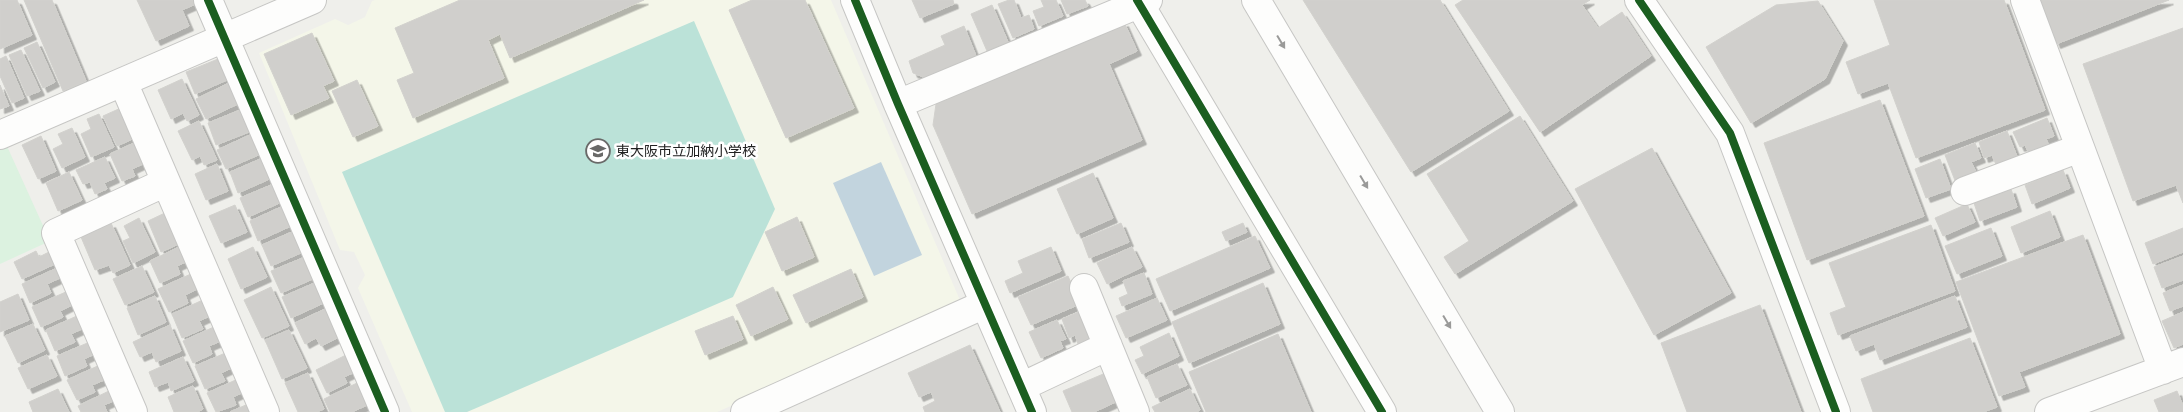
<svg xmlns="http://www.w3.org/2000/svg" width="2183" height="412" viewBox="0 0 2183 412" font-family="Montserrat,'Noto Sans JP',sans-serif">
<defs>
<filter id="shadow"><feDropShadow dx="4.5" dy="4.5" stdDeviation="0" flood-color="#0004"/></filter>
</defs>
<rect width="100%" height="100%" fill="#efefeb"/>
<path fill="#f4f6e9" d="M375,0H831L962,305L717,412H412L358,288L365,275L354,252L340,250L259,53L335,19L348,25L365,17L372,1Z"/>
<path fill="#dcf2e0" d="M6,144L50,241L0,264V147Z"/>
<path fill="#bbe2d8" d="M694,21L775,209L733,297L467,412H445L342,172Z"/>
<path fill="#c2d4de" d="M881,162L922,255L874,276L833,183Z"/>
<path fill="#d0cfcc" stroke="#d2d1cd" filter="url(#shadow)" d="M0,0H17L32,35L0,49Z
M24,0H52L86,81L63,91Z
M137,0H199L200,2L182,10L189,26L156,41Z
M460,0H644L510,58L500,34L488,40L504,78L413,118L397,80L414,73L395,28Z
M752,0H805L854,108L786,138L729,10Z
M912,0H953L954,4L920,18Z
M1009,0H1014L1021,18L1029,15L1034,29L1013,38L998,4Z
M1041,0H1056L1063,16L1039,26L1033,11L1044,7Z
M1061,0H1085L1088,6L1067,14Z
M1303,0H1440L1509,111L1411,172Z
M1463,0H1590L1582,5L1598,28L1622,12L1651,56L1540,132L1455,5Z
M1874,0H2004L2045,110L1916,158L1888,83L1858,94L1846,62L1890,45Z
M2039,0H2169L2056,44Z
M1818,1L1843,41L1825,79L1751,123L1706,47L1776,5Z
M992,5L1008,42L987,51L971,14Z
M1124,22L1137,51L1109,64L1142,140L972,214L933,125L936,104Z
M964,26L976,56L926,78L913,73L909,61L945,45L941,36Z
M2183,28V203L2176,185L2133,201L2083,64Z
M312,33L334,81L323,86L329,98L291,115L264,54Z
M37,42L55,82L43,88L24,48Z
M21,50L40,91L27,96L9,55Z
M6,56L24,98L12,103L0,76V59Z
M218,59L227,80L195,94L186,72Z
M182,79L199,115L187,121L183,113L171,119L158,90Z
M357,80L378,126L353,137L332,91Z
M231,82L240,103L206,119L196,99Z
M0,85L9,106L0,109Z
M1880,100L1924,216L1807,260L1764,143Z
M123,107L137,137L117,146L103,116Z
M245,108L254,130L216,145L208,123Z
M99,114L114,147L91,157L81,134L91,129L87,119Z
M1520,116L1573,201L1455,274L1444,257L1469,241L1427,174Z
M2047,118L2054,136L2046,139L2050,148L2030,156L2025,145L2020,147L2013,132Z
M199,121L217,160L204,165L200,156L192,160L178,131Z
M72,128L85,157L62,168L53,149L63,144L58,134Z
M2007,131L2018,159L1997,167L1992,155L1984,158L1979,142Z
M254,133L263,153L226,169L217,150Z
M41,136L56,171L38,179L22,145Z
M136,142L145,163L132,169L135,176L122,181L110,154Z
M1975,143L1981,158L1971,162L1977,174L1956,183L1945,155Z
M1652,148L1731,293L1654,335L1575,189Z
M105,157L115,178L104,183L107,189L95,194L90,182L83,184L76,170Z
M265,157L274,177L238,193L230,172Z
M1940,159L1951,189L1926,198L1915,169Z
M217,164L228,191L206,200L195,174Z
M2063,170L2070,188L2032,204L2025,185Z
M69,172L82,200L58,211L46,183Z
M1093,173L1113,218L1077,234L1057,189Z
M276,183L284,201L248,217L240,198Z
M2011,189L2017,207L1980,221L1974,203Z
M1967,204L1975,222L1943,236L1935,218Z
M235,205L247,232L221,243L209,216Z
M283,206L291,226L258,241L250,221Z
M2050,211L2060,237L2021,253L2011,227Z
M167,212L181,243L161,252L148,221Z
M797,217L814,257L782,271L765,232Z
M139,218L155,252L133,263L123,241L130,238L124,226Z
M111,223L130,265L113,273L109,265L95,270L81,237Z
M1121,223L1129,242L1089,258L1082,239Z
M1243,223L1247,232L1226,241L1222,232Z
M1931,225L1955,291L1838,335L1830,313L1846,307L1829,263Z
M1991,228L2002,256L1957,274L1945,246Z
M2183,228V252L2153,264L2145,243Z
M294,231L303,252L271,266L262,245Z
M2083,235L2120,334L2019,372L2025,387L1999,396L1956,282Z
M1255,236L1270,268L1170,311L1156,279Z
M181,246L188,261L177,266L180,274L160,283L150,261Z
M253,247L267,277L241,289L228,259Z
M1051,247L1061,271L1010,293L1005,281L1023,273L1018,261Z
M1132,247L1142,267L1107,284L1097,263Z
M36,251L39,257L49,252L55,264L22,279L14,262Z
M2183,256V280L2162,288L2154,267Z
M305,257L315,278L281,293L271,271Z
M142,266L154,292L125,305L113,279Z
M57,268L62,277L47,284L51,293L30,303L22,284Z
M851,269L863,297L806,323L793,295Z
M193,273L199,288L185,295L188,303L169,312L158,289Z
M1144,273L1152,294L1122,306L1119,298L1128,294L1123,281Z
M1068,276L1080,304L1031,325L1018,297Z
M319,281L328,301L291,318L282,297Z
M1263,283L1280,324L1189,363L1172,322Z
M2183,285V306L2170,311L2163,293Z
M271,287L289,326L262,338L244,300Z
M773,287L788,319L751,336L736,305Z
M68,291L74,304L60,311L63,317L41,327L32,307Z
M18,294L29,320L0,332V302Z
M155,296L166,322L138,335L127,308Z
M1955,296L1967,327L1880,360L1874,344L1856,351L1850,336Z
M1157,298L1167,320L1126,338L1116,316Z
M205,299L212,315L199,321L203,329L182,338L172,314Z
M1760,305L1801,412H1687L1661,343Z
M325,309L339,337L321,346L316,338L305,344L295,323Z
M1083,310L1095,337L1078,344L1075,335L1069,338L1062,319Z
M2183,312V344L2174,348L2162,321Z
M79,315L84,328L71,334L75,342L55,351L46,330Z
M733,316L743,339L705,355L695,331Z
M1057,320L1066,339L1060,341L1063,348L1041,358L1029,332Z
M33,324L45,350L18,363L5,336Z
M170,325L181,351L156,362L152,352L140,357L133,342Z
M216,326L223,340L209,346L212,354L193,363L183,341Z
M289,330L307,368L282,379L265,340Z
M1169,333L1179,356L1142,374L1135,360L1144,356L1140,347Z
M1278,334L1311,412H1206L1189,372Z
M1970,338L1997,407L1983,412H1873L1861,379Z
M92,341L97,353L84,359L87,366L65,376L57,356Z
M970,345L1000,412H925L923,407L935,401L931,392L919,397L908,373Z
M230,351L236,366L221,373L225,381L205,389L195,366Z
M47,355L57,376L28,389L18,368Z
M346,355L355,372L344,377L347,383L327,393L316,370Z
M183,357L194,381L171,391L168,382L155,387L149,372Z
M102,364L109,378L92,385L95,392L77,400L67,380Z
M1177,364L1187,385L1156,398L1147,377Z
M1108,372L1120,400L1094,412H1072L1063,391Z
M308,373L324,409L316,412H298L285,383Z
M240,378L246,391L233,397L236,405L216,412L207,393Z
M357,383L367,405L352,412H330L324,399Z
M193,386L203,409L197,412H174L168,397Z
M58,389L69,412H33L29,402Z
M113,389L118,399L104,405L107,412H81L78,406Z
M1190,389L1200,410L1196,412H1155L1152,407Z
M2177,391L2183,406V412H2159L2154,400Z
M248,404L251,412H230Z"/>
<g fill="none" stroke-linecap="round" stroke-linejoin="round">
<g stroke="#c6c6c4" stroke-width="30">
<path id="minor" d="M208,0L385,412
M855,0L898,104L1032,412
M1137,0L1382,412
M1256,0L1500,412
M1639,0L1730,133L1836,412
M2025,0L2163,370
M123,82L265,412
M898,104L1148,0
M0,135L312,0
M1965,191L2080,148
M1084,288L1135,412
M1021,387L1108,346
M133,412L56,233L166,182
M745,412L985,304
M2049,412L2183,362"/>
</g>
<use href="#minor" stroke="#fdfdfc" stroke-width="28"/>
<g stroke="#fff" stroke-width="11">
<path id="cycleway" d="M208,0L385,412
M855,0L898,104L1032,412
M1137,0L1382,412
M1639,0L1730,133L1836,412"/>
</g>
<use href="#cycleway" stroke="#1b5e20" stroke-width="8"/>
</g>
<defs><path id="oneway-solid" d="M-6-.8H1V-3.2L6.5 0L1 3.2V.8H-6Z" transform="scale(1.25)"/></defs>
<g fill="#9a9a99">
<use href="#oneway-solid" transform="translate(1281 42) rotate(59)"/>
<use href="#oneway-solid" transform="translate(1364 182) rotate(59)"/>
<use href="#oneway-solid" transform="translate(1447 322) rotate(59)"/>
</g>
<defs>
<g id="school-ring" transform="scale(1.25)"><circle r="9.5" fill="#fff" stroke="#696968" stroke-width="1.5"/><path d="M0-5L7-2L0 1L-7-2ZM-4 1L0 2.5L4 1V4Q0 6-4 4Z" fill="#696968"/></g>
</defs>
<g fill-rule="evenodd">
<use href="#school-ring" x="598" y="151"/>
</g>
<g text-anchor="middle" stroke-width="5" stroke-linejoin="round" paint-order="stroke">
<g font-size="14" fill="#212121" stroke="#fff" text-anchor="start">
<text x="616" y="156">東大阪市立加納小学校</text>
</g>
</g>
</svg>
